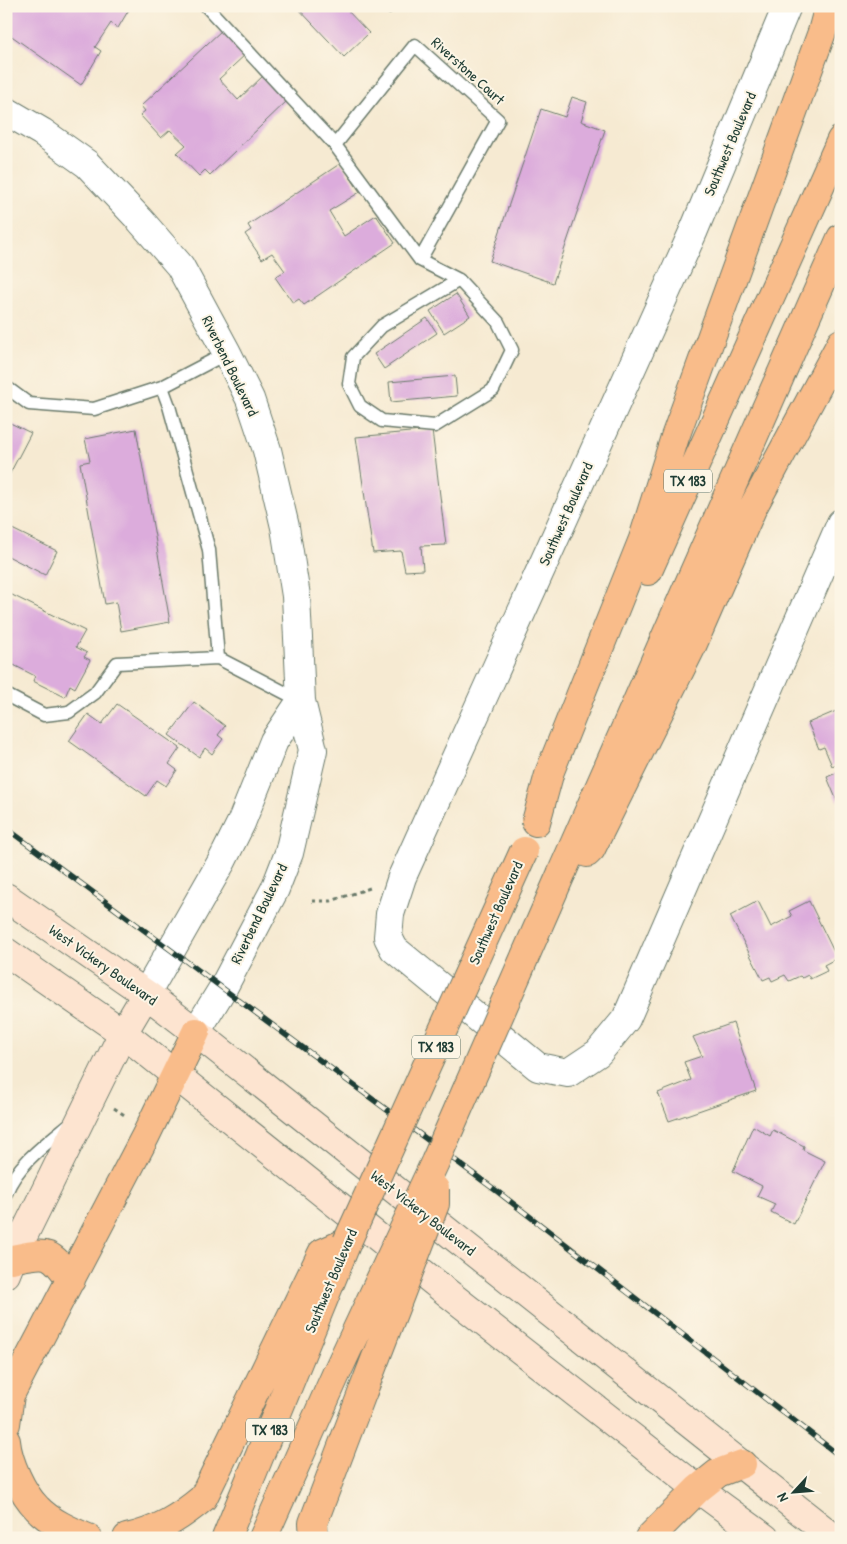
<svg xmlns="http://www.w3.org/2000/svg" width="847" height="1544" viewBox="0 0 847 1544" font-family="'Patrick Hand',sans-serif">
<rect width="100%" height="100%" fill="#fcf5e5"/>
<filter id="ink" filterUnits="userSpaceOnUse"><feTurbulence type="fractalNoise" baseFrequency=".02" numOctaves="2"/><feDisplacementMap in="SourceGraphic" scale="10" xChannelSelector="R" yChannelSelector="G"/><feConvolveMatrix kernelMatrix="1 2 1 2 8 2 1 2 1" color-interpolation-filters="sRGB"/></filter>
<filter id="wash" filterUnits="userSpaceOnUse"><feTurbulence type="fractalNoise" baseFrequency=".0096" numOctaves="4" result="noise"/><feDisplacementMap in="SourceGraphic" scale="20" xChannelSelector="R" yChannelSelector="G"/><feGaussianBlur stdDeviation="1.12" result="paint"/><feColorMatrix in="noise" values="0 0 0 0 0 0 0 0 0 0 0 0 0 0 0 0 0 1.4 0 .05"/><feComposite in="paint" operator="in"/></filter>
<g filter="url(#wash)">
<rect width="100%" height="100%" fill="#f6ead2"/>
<g id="blocks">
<path fill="#dcacdc" d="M6,6H131L118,28L111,23L95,47L101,51L81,85L6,32Z
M296,6H343L369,33L344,57Z
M381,6H398L389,15Z
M222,30L246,54L219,79L238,100L265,74L289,99L210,175L205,170L199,176L177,153L186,145L170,130L161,138L140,115L145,111L141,106Z
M572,97L587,102L581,121L605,130L553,283L490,261L541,109L565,117Z
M341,163L360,192L329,211L344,236L376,215L395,243L304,305L299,299L293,303L275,277L285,271L272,253L262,259L245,234L251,230L248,225Z
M456,294L470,316L444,333L430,311Z
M427,318L437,333L384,369L374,354Z
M455,376L457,396L391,402L389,382Z
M6,421L31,433L6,481Z
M136,429L170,622L121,631L116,602L105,604L80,463L90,461L85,439Z
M432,430L446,545L421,546L423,570L405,571L401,551L373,553L356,437Z
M6,526L57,551L45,575L6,555Z
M6,592L85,631L76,647L87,653L84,657L90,660L75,688L70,685L65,697L33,681L35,676L6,661Z
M194,702L225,726L218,735L223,739L212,754L205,748L199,757L169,735Z
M117,704L180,748L169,764L177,770L166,786L157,780L146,796L69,741L88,714L102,724Z
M841,709V762L832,766L824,747L819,749L808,723Z
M841,771V799L837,801L827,777Z
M758,901L771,927L792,916L789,911L809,901L837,958L824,965L827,971L810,979L808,975L802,978L800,976L789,981L785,975L772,981L770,977L763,980L730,916Z
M733,1023L756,1091L669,1121L658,1093L691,1080L684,1062L702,1056L693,1037Z
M753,1126L770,1136L773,1130L804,1146L803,1150L825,1161L794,1224L771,1212L775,1204L757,1196L762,1186L733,1171Z"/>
</g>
</g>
<g filter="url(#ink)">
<use href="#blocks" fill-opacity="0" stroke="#6a7a6b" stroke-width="1"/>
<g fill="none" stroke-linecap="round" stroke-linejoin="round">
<g stroke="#6a7a6b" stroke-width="15">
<path id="service" d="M206,6L335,145L420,260L459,280
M335,145L415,45L498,120L420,260
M459,280L498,322L512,350L493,390L435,426L382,421L360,406L349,384L353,357L382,326Z
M6,387L29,404L94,409L162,387
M218,658L209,550L169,406L162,387L227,353
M6,695L44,715L69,712L95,693L117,663L218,658L301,701
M6,1193C17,1164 48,1142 71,1123"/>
</g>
<g stroke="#6a7a6b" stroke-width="30">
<path id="tertiary" d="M787,6L694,230L402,877L390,914L388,937L394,949L538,1067L568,1073L598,1053L626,1019L841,523
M6,111L42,132L87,164L140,220L180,266L227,353L250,399L267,450L285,527L296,596L301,701L313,750L289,853L275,889L223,988L196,1032
M146,994L222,861L241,823L274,741L301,701"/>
</g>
<g stroke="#6a7a6b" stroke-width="30">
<path id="secondary" d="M6,897L146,994L196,1032L834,1538
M6,952L123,1033L449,1294L646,1448L698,1489L765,1538
M6,1274L12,1259L123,1033L146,994"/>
</g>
<g stroke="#6a7a6b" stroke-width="30">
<path id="motorway" d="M648,571L841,140
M536,822L550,771L643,539L675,437L822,32L829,6
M587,853L591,849L692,646L752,509L841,343
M562,872L841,238
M12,1259C47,1252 49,1249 71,1280
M6,1424L10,1395L146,1135L196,1032
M6,1441C8,1462 22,1493 37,1508C50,1522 71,1531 88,1538
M127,1538C158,1531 179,1518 203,1498L322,1253L347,1242
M226,1538L347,1242
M263,1538L337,1372
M314,1538L313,1523L363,1391
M649,1538L698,1489L718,1473L742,1464"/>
</g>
<path stroke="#6a7a6b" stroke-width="3" stroke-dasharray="4 4" stroke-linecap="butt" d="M312,901H331L370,888
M114,1108L126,1116"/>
<use href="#service" stroke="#fff" stroke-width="12"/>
<use href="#tertiary" stroke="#fff" stroke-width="28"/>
<use href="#secondary" stroke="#fde4d0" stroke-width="28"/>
<use href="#motorway" stroke="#f9bc8a" stroke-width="28"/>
<g stroke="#1f3d34" stroke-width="5.5">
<path id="rail" d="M6,828L498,1192L841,1457"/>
</g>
<use href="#rail" stroke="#fcf5e5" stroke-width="4" stroke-dasharray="11" stroke-linecap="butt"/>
<g stroke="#6a7a6b" stroke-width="30" stroke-linecap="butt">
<path id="motorway-bridge" d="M347,1242L524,851
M337,1372L435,1162L562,872
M363,1391L435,1204V1189"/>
</g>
<use href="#motorway-bridge" stroke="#f9bc8a" stroke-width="28"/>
</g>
</g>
<g text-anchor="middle" stroke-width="4" stroke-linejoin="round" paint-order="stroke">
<g fill="#fcf5e5" stroke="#617469" stroke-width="1">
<rect x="664" y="469.5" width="48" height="23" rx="4"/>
<rect x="412" y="1035.5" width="48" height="23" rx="4"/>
<rect x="246" y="1418.5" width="48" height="23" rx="4"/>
</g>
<g font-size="14" font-weight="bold" fill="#1f3d34">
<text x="688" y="486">TX 183</text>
<text x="436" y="1052">TX 183</text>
<text x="270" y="1435">TX 183</text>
</g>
<g font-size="15" fill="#1f3d34" stroke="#fcf5e5">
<text transform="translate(468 71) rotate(42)" y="5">Riverstone Court</text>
<text transform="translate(730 144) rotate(-67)" y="5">Southwest Boulevard</text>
<text transform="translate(230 366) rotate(64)" y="5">Riverbend Boulevard</text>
<text transform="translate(566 514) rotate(-66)" y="5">Southwest Boulevard</text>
<text transform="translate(496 913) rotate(-66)" y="5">Southwest Boulevard</text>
<text transform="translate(259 914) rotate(-64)" y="5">Riverbend Boulevard</text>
<text transform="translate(103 965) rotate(35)" y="5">West Vickery Boulevard</text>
<text transform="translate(423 1213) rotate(38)" y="5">West Vickery Boulevard</text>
<text transform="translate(331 1281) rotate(-67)" y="5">Southwest Boulevard</text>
</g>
</g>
<rect width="847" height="1544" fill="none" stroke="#fcf5e5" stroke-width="25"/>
<g transform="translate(794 1492) rotate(244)" stroke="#fcf5e5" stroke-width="4" paint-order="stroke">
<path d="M0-4L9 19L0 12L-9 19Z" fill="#1f3d34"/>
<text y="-8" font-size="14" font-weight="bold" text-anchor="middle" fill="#1f3d34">N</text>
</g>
</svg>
